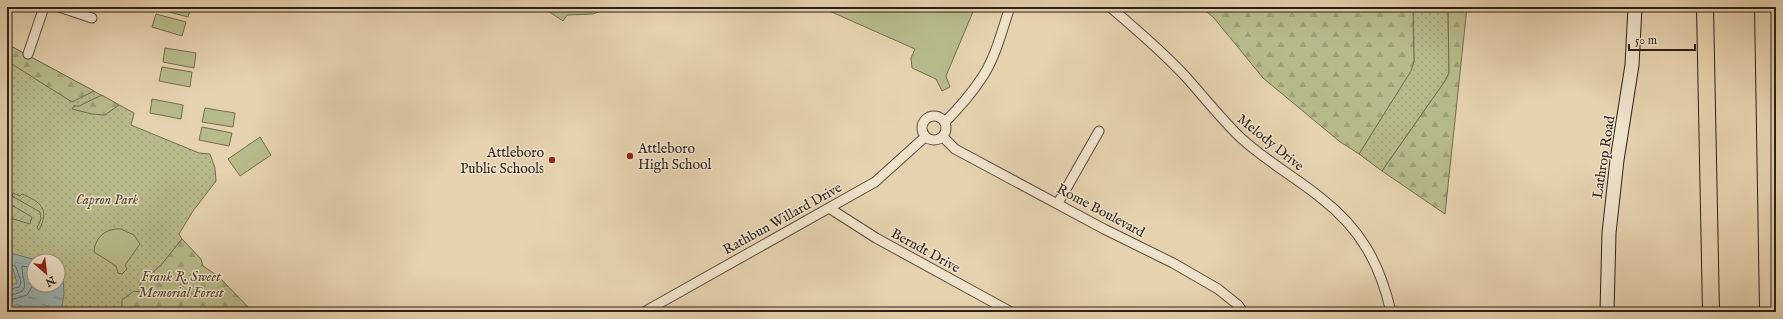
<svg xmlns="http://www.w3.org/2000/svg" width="1783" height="319" viewBox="0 0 1783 319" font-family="'IM FELL English',serif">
<defs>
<pattern id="grass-dots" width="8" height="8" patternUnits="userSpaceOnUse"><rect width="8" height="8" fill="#b7bb8a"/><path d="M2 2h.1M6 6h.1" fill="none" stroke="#9ea076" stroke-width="1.8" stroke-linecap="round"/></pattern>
<pattern id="forest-firs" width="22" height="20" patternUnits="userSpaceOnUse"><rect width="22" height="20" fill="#b7bb8a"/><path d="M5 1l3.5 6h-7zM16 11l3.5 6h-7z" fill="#9ea076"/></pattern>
<pattern id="garden-furrows" width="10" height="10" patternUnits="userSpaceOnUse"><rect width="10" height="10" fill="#b7bb8a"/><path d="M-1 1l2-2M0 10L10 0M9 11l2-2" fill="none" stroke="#9ea076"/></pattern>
<pattern id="water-ripples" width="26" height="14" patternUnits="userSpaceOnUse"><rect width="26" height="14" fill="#9bb5b6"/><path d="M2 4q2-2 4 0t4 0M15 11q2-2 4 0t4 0" fill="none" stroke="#7f9393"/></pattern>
</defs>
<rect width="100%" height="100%" fill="#e6d2af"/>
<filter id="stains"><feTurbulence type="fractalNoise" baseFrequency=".005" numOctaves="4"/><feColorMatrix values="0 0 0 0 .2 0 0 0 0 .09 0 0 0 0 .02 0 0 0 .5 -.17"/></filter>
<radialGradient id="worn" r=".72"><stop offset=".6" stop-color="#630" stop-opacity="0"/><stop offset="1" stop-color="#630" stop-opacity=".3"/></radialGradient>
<path fill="url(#grass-dots)" stroke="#726d51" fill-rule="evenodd" d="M1413,7H1448L1449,73L1445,81L1382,171L1359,154L1410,71L1414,62Z
M7,44L134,113L131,125L199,153L210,154L215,168L216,181L193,211L179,234L182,239L162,264L140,284L141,290L122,312H7ZM34,261H58V285H34Z"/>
<path fill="url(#forest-firs)" stroke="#726d51" d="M1201,7H1413L1414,62L1411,71L1359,154L1339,141L1263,78L1214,18Z
M1448,7H1467L1445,214L1382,171L1445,81L1449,73Z
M7,44L94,91L72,102L7,61Z
M102,95L119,105L105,115L92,114L72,109L74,106H79Z
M182,239L201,259L203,266L218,276L253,312H122V300L134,291L139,292L141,290L140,284L162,264Z"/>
<path fill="url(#garden-furrows)" stroke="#726d51" d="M13,193L20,196L22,194C41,202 50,209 39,230L37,228L41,219L40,212L12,196Z
M8,203L32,217L30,224L7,217Z"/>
<path fill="#b7bb8a" stroke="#726d51" d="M158,7H191L188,17L158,9Z
M542,7H610L593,14L567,15L563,21Z
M829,7H975L946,76L950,87L942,91L936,79L912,68L911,58L915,49L827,10Z
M156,14L186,22L182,36L152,27Z
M165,48L196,53L194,68L163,62Z
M162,67L192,72L190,87L159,81Z
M152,99L183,105L181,119L150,113Z
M205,108L235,113L233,127L202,122Z
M202,127L232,133L229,146L199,140Z
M260,137L271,155L240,176L228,159Z
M121,229L134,235L140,244L125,265L127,269L122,274L118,273L116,266L94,252C95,237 106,228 121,229Z"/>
<path fill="url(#water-ripples)" stroke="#6f7977" d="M7,254H14L40,261H34V285H58V270L63,275L64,294L61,312H7V286L17,283L13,269L7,271Z"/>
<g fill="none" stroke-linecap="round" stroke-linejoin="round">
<path stroke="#646a67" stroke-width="1" d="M7,267L13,265L16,267L21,282L19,287L7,290
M7,295C35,293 21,281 22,266L34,268
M7,301L27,295L32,287L31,276L34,275"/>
<g stroke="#5a4c3e" stroke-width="11">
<path id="street" d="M59,7L92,18
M1110,7C1136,29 1163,52 1186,77C1204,97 1221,119 1241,138C1266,161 1295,177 1321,198C1361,229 1380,264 1391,312
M28,54L44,7
M922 128a12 12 0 1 1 24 0a12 12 0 1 1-24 0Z
M945,122C959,108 972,93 983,76C996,56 1002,30 1010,7
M943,137L955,149L1104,229L1173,263L1218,289L1238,305L1243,312
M1058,203L1099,131
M829,208L876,238L1011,312
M644,312L875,182L925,137"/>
</g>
<g stroke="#2c1f18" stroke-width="15">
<path id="secondary" d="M1607,312L1609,233L1617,160L1632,65L1635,7"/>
</g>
<g stroke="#2c1f18" stroke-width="18">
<path id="highway" d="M1705,7L1711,312
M1763,7L1768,312"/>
</g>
<use href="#street" stroke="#efe2cb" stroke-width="9"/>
<use href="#secondary" stroke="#efe2cb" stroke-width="13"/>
<use href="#highway" stroke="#e6d2af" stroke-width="16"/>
</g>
<g fill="#8f2418" stroke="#efe2cb" stroke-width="1.5">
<circle cx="630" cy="156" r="4"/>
<circle cx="552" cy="160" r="4"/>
</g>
<g text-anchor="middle" stroke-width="3" stroke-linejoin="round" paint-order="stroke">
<g font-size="14" fill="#2c1f18" stroke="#efe2cb">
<text transform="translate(1271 142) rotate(39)" y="5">Melody Drive</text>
<text transform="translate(1603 157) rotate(-81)" y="5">Lathrop Road</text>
<text transform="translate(1101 210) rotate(28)" y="5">Rome Boulevard</text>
<text transform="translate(782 218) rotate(-29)" y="5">Rathbun Willard Drive</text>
<text transform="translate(926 250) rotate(29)" y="5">Berndt Drive</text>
</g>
<g font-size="14" fill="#2c1f18" stroke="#efe2cb" text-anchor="start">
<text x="638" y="153">Attleboro<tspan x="638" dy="16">High School</tspan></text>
<text x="544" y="157" text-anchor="end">Attleboro<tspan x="544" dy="16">Public Schools</tspan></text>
</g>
<g font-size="14" font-style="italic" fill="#4f4634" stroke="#efe2cb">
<text x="107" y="204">Capron Park</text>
<text x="181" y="281">Frank R. Sweet<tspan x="181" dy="16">Memorial Forest</tspan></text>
</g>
</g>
<rect width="1783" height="319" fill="none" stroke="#e6d2af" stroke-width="24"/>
<rect x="8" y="8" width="1767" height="303" fill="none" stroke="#2c1f18" stroke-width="2"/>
<rect x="12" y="12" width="1759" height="295" fill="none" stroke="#2c1f18"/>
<g transform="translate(46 273) rotate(152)"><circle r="19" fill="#efe2cb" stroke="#a19483"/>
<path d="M0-3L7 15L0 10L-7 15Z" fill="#8f2418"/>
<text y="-6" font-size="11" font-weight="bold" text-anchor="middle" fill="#2c1f18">N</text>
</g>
<path d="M1629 44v6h66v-6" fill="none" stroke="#2c1f18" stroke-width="2"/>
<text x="1635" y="44" font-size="12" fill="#2c1f18" stroke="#efe2cb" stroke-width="3" paint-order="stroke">50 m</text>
<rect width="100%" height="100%" filter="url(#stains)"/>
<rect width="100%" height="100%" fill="url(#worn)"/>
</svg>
